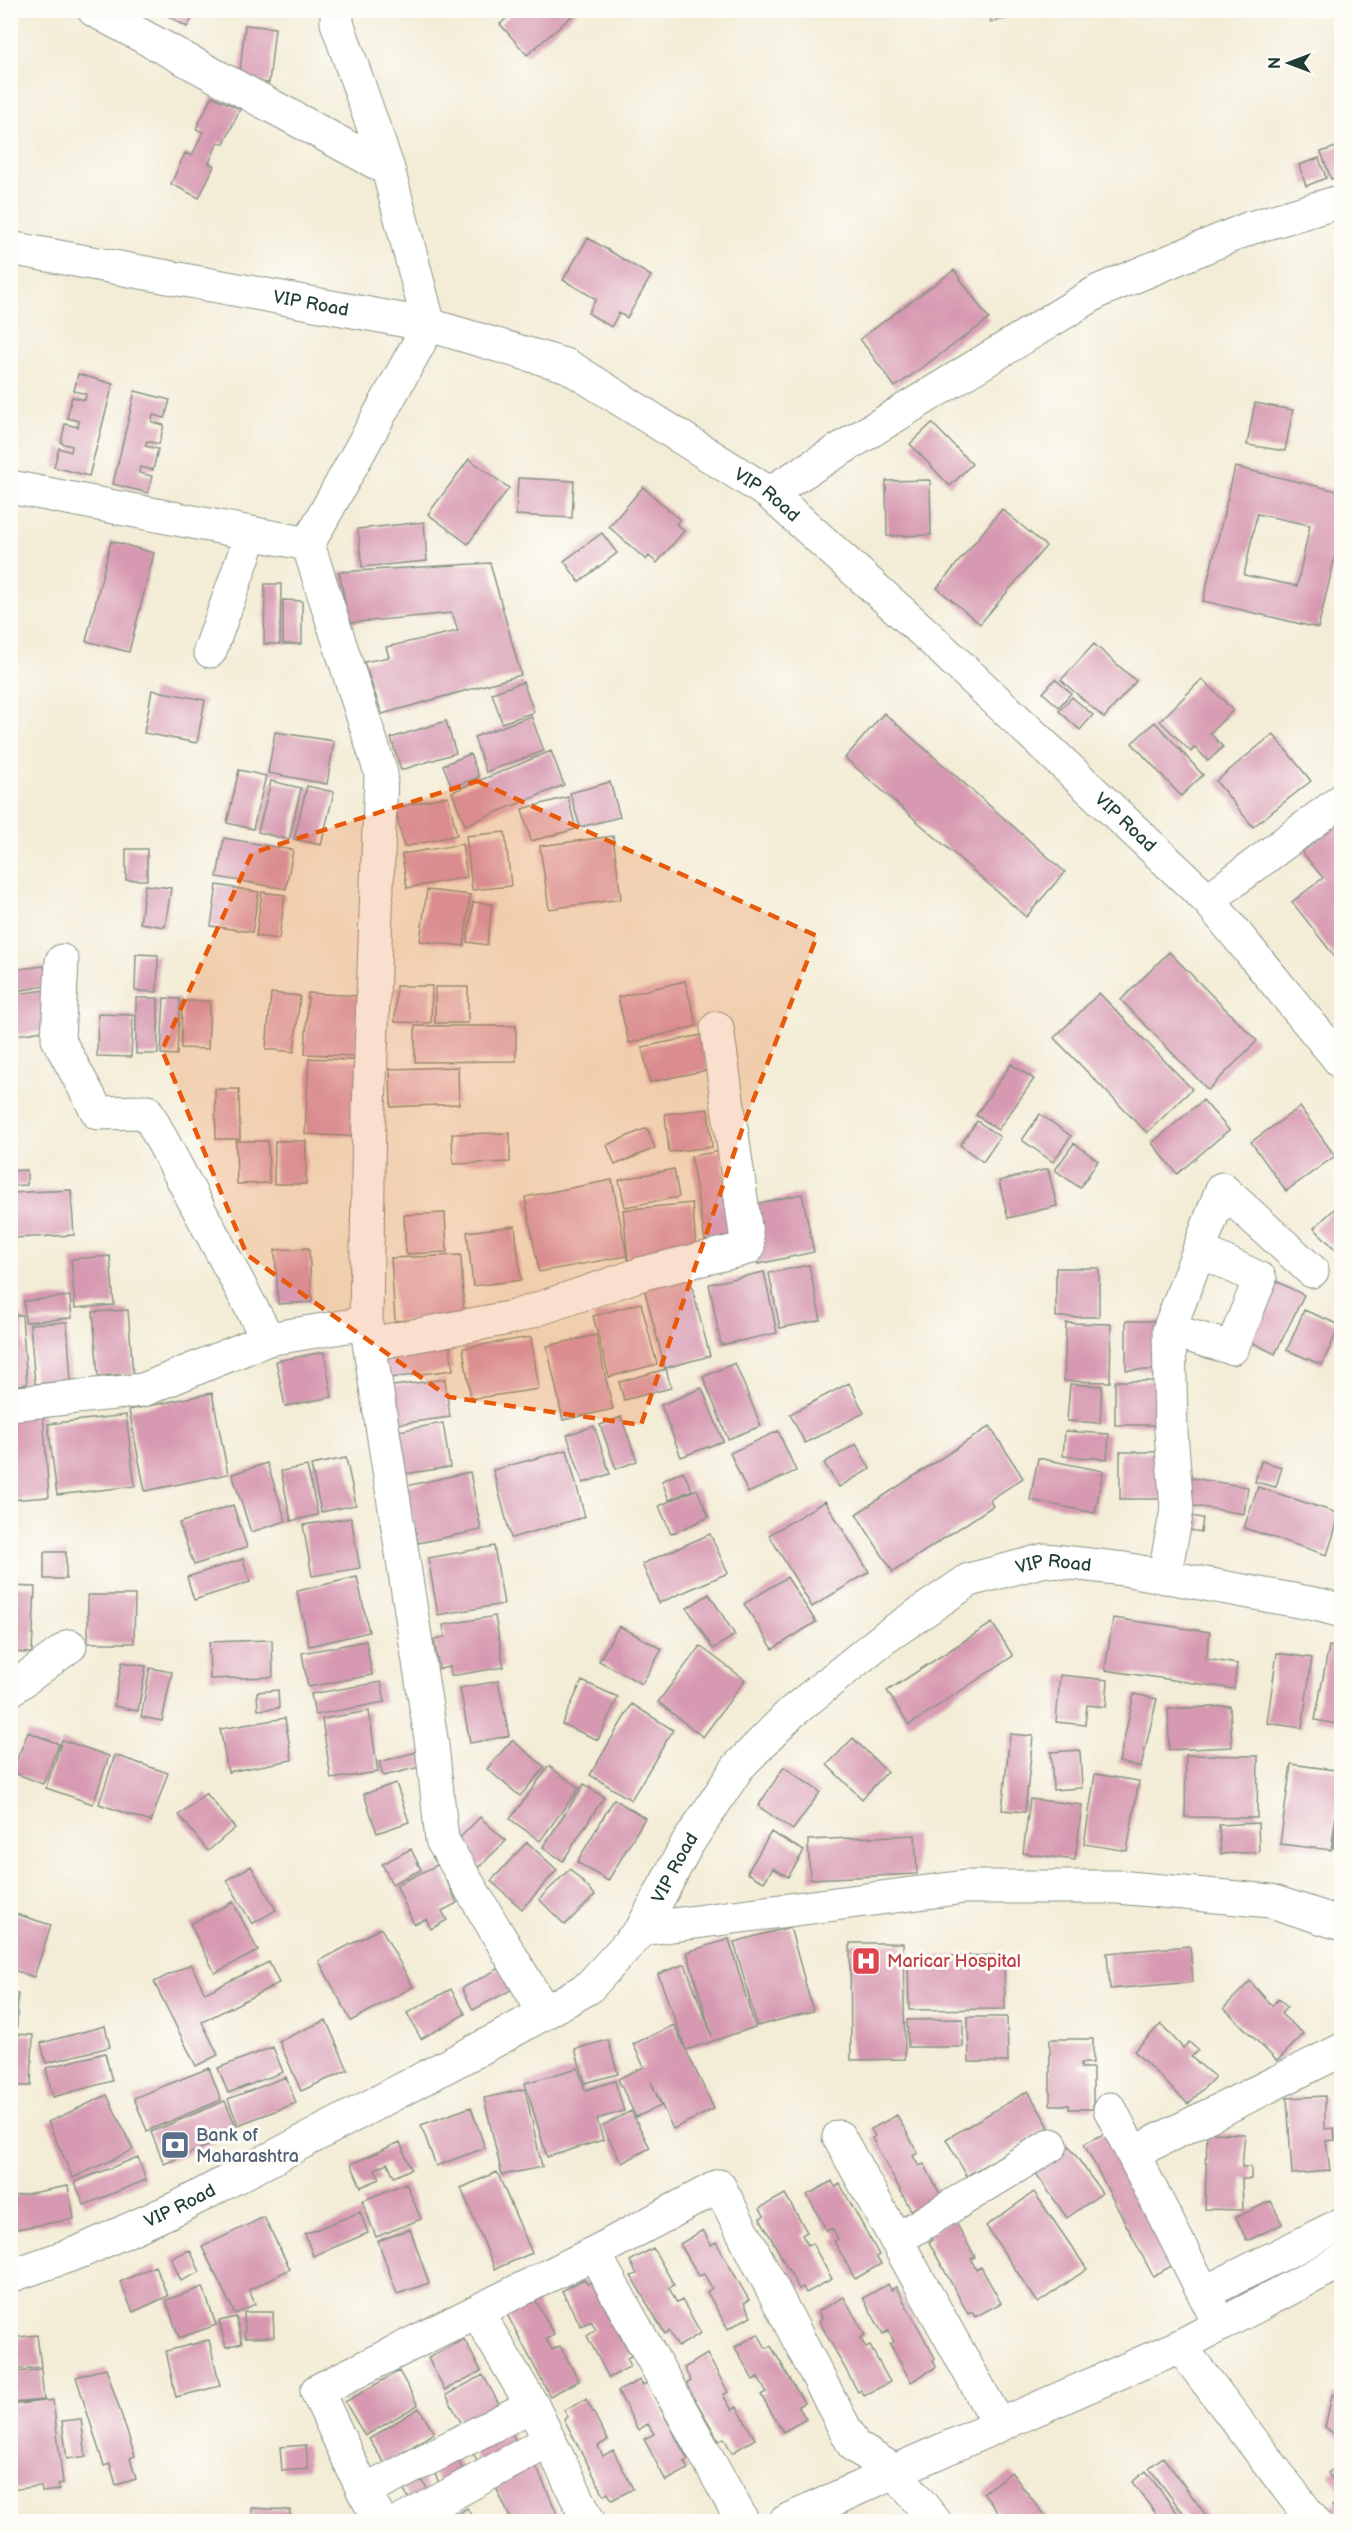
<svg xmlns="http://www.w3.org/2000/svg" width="1352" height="2532" viewBox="0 0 1352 2532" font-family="'Balsamiq Sans',sans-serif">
<rect width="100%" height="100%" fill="#fdfcf7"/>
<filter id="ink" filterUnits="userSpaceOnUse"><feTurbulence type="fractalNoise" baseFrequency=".0167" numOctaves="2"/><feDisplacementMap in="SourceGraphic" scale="12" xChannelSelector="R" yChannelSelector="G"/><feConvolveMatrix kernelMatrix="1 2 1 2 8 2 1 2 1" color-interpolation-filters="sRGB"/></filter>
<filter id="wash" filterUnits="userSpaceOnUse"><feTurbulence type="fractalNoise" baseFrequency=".008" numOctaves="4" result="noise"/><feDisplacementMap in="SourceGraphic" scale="24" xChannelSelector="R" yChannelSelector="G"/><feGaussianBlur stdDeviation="1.35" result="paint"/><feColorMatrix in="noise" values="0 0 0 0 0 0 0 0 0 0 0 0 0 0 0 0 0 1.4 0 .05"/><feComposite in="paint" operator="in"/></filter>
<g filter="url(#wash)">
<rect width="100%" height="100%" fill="#f3ecd6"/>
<g id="blocks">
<path fill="#d799b1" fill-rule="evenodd" d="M158,10H197L187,27Z
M516,10H579L527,55L500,24Z
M988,10H1030V11L991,22Z
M245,25L275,28L269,83L239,80Z
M212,96L240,109L224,144L218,142L209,163L214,166L199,198L171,184L185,153L192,156L203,132L196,129Z
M1342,145V175L1331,179L1321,152Z
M1319,158L1326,178L1306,186L1299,165Z
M588,238L651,276L627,318L619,313L611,327L588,313L596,299L563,280Z
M954,270L989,319L895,387L860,339Z
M78,374L113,384L89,476L54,467L59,448L71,452L72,446L61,443L65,424L78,427L79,421L67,418L72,397L85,400L86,394L74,391Z
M135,391L170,400L165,418L153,415L152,422L164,425L159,444L147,441L145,446L158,449L153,470L140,467L139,473L152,476L148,493L113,484Z
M1255,403L1293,410L1285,451L1247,445Z
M932,423L972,464L950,486L910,444Z
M469,459L509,488L468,544L428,514Z
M1235,467L1342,492V528L1318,628L1203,601ZM1257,514L1310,525L1297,586L1244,575Z
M518,478L574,481L572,518L516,515Z
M930,480L931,535L887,536L886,481Z
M643,487L680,520L676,524L684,531L657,563L649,556L646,560L609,527Z
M1002,509L1046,546L980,624L937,588Z
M424,522L427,561L362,567L358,529Z
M602,533L617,553L579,582L564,561Z
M111,541L154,553L129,652L86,641Z
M490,563L521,675L382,714L364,662L389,657L386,647L458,631L452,613L349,623L339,572Z
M265,584H281L280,644H264Z
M283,600L302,601V644H283Z
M1094,644L1136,681L1104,718L1061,680Z
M1055,679L1071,693L1059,707L1043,693Z
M1202,679L1233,710L1210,733L1223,747L1208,761L1195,747L1191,752L1160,721Z
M523,682L534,712L502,723L492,693Z
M152,690L205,700L197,743L144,733Z
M1072,697L1093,715L1080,730L1059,711Z
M884,713L1065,872L1026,917L845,758Z
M531,716L544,751L486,772L474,737Z
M446,721L456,753L401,770L391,738Z
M1155,722L1203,775L1181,796L1132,743Z
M275,732L334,741L327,784L268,773Z
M1273,734L1311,781L1253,827L1216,781Z
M551,751L564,785L465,825L452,792Z
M470,754L479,777L452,787L443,765Z
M239,770L266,776L253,829L227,823Z
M271,781L301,788L289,840L258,832Z
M610,782L620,817L580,827L570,793Z
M307,786L334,792L321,845L294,839Z
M448,796L457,835L404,847L395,808Z
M568,797L576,829L531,841L522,809Z
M1342,820V886L1339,889L1342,892V966L1292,902L1323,878L1302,852Z
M505,832L511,886L472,890L466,836Z
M613,836L621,899L549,909L540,846Z
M224,838L293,850L286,889L217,877Z
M462,844L467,877L407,888L402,854Z
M126,849H147V880H126Z
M145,885L171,888L165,927L140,923Z
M217,885L259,892L252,932L211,926Z
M427,890L470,895L464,946L420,941Z
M262,892L285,895L279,939L256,936Z
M473,902L492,904L487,945L467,942Z
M1169,952L1257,1041L1208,1090L1121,1000Z
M136,954L158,955L157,992L135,991Z
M44,966L47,986L10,992V970Z
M685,981L697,1026L629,1043L618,997Z
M396,986H432L431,1023L395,1022Z
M435,987H468V1023H435Z
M45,990L50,1030L10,1036V995Z
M271,993L300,996L294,1052L266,1049Z
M308,993L359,996L356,1056L305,1054Z
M1099,993L1192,1089L1147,1133L1054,1038Z
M136,998H158V1054H136Z
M164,998L180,999L177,1055L161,1054Z
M182,1001H210L208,1049L181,1048Z
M98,1014L133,1015L131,1057L97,1056Z
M415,1026H516V1061L415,1062Z
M702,1035L708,1070L650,1082L642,1047Z
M309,1058L367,1061L364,1137L305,1134Z
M1011,1064L1034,1079L998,1130L976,1115Z
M458,1067L459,1104L391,1107L390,1069Z
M215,1089H239L240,1139H216Z
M1203,1100L1229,1130L1177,1174L1152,1143Z
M1300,1107L1335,1156L1286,1191L1251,1142Z
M708,1109L712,1147L669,1152L665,1114Z
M1040,1114L1071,1136L1053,1162L1022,1140Z
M977,1121L1000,1137L983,1162L960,1145Z
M647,1128L655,1148L615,1165L607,1145Z
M510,1133V1162L453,1164L452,1134Z
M236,1141H268L269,1183L237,1184Z
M275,1141H306V1184H274Z
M1074,1143L1098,1161L1080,1188L1055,1170Z
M721,1151L735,1236L705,1241L691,1156Z
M674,1169L679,1197L625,1207L619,1180Z
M1048,1169L1057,1206L1008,1218L999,1181Z
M27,1170V1185L10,1186V1171Z
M612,1180L627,1256L539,1272L525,1197Z
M71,1190L74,1235L13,1238L10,1193Z
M802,1194L814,1252L758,1264L746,1206Z
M1342,1202V1256L1314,1228Z
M692,1203L697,1254L628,1260L623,1210Z
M445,1213L447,1252L406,1254L404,1215Z
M515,1226L521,1280L473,1286L467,1232Z
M309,1248L312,1302L278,1304L275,1250Z
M461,1255L464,1317L395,1321L391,1258Z
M110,1256L114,1305L75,1308L71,1259Z
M809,1265L821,1320L780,1328L769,1273Z
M1056,1268H1099V1317H1056Z
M688,1272L710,1356L665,1368L643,1284Z
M764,1272L777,1333L721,1345L709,1284Z
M1270,1278L1304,1295L1275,1354L1241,1337Z
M70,1296L72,1318L25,1322L24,1301Z
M641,1303L657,1364L609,1377L593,1316Z
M128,1310L133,1374L98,1376L93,1312Z
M1304,1310L1340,1325L1322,1365L1287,1350Z
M22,1315L27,1384L10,1386V1316Z
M1126,1321H1162V1370H1126Z
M67,1322L71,1381L35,1384L30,1324Z
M1066,1323L1111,1324L1110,1382L1064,1381Z
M596,1335L613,1409L563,1420L547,1346Z
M531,1337L539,1389L471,1399L463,1348Z
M449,1339L453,1370L382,1379L378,1348Z
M324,1352L332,1397L285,1406L276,1361Z
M735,1363L761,1426L728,1439L703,1377Z
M666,1369L671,1388L624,1400L619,1382Z
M445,1379L450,1417L391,1425L386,1387Z
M1115,1381H1159V1425H1115Z
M849,1383L864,1413L805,1443L790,1414Z
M1070,1384L1102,1386L1100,1423L1067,1421Z
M702,1388L723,1441L681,1457L661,1405Z
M212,1393L228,1474L145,1491L129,1410Z
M43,1413L49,1497L10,1500V1415Z
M126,1415L135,1486L57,1495L48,1424Z
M621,1417L637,1461L616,1469L600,1425Z
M443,1423L450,1467L398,1475L392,1432Z
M594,1426L610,1474L583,1483L567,1435Z
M990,1426L1023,1478L990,1500L993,1506L893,1572L856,1514Z
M778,1431L796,1471L748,1493L730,1453Z
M1065,1431L1109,1434L1107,1459L1063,1456Z
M856,1444L870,1469L839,1487L824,1463Z
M567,1450L585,1517L511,1538L493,1470Z
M1120,1452H1169V1499H1120Z
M346,1458L356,1505L321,1512L311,1465Z
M1038,1458L1103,1471L1095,1513L1030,1500Z
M1261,1461L1282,1467L1276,1487L1255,1482Z
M267,1463L286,1521L251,1532L232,1474Z
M307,1466L318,1515L291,1521L281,1471Z
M683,1471L692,1490L669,1500L662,1481Z
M470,1472L481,1530L418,1543L406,1486Z
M1186,1477L1248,1487L1244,1514L1182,1504Z
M1258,1487L1340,1514L1327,1555L1244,1528Z
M697,1489L709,1517L671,1534L659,1506Z
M825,1501L869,1572L812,1607L769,1535Z
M233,1505L247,1547L194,1565L179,1523Z
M1180,1514L1203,1518L1201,1532L1177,1528Z
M351,1518L360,1568L312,1576L303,1525Z
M710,1534L728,1573L659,1603L642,1564Z
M494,1546L504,1604L438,1615L428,1558Z
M44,1552H66V1579H44Z
M243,1559L250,1582L194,1600L187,1577Z
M357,1577L369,1632L309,1646L297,1591Z
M787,1577L816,1622L773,1649L744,1604Z
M10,1586L35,1587L32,1653L10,1652Z
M709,1594L735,1635L713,1649L687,1608Z
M88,1595H135L134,1643H88Z
M495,1616L504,1667L451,1676L450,1667L439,1669L434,1639L445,1637L443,1625Z
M1113,1618L1210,1632L1206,1659L1237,1664L1234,1689L1105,1670Z
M992,1623L1013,1656L909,1725L887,1691Z
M619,1626L662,1649L642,1684L599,1661Z
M272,1640L273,1677L210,1679L209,1642Z
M366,1641L372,1675L308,1687L302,1653Z
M700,1646L745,1680L703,1737L658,1702Z
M1329,1646L1342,1648V1725L1315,1720Z
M1277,1653L1312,1658L1302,1728L1267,1723Z
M122,1662L146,1666L138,1711L114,1706Z
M150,1668L172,1672L162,1721L141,1717Z
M1060,1675L1108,1680L1106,1707L1087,1705L1085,1725L1056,1722Z
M498,1681L509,1736L470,1743L460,1688Z
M582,1681L618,1697L598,1740L562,1724Z
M381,1682L385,1702L315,1715L311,1694Z
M278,1690L279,1708L258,1710L257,1692Z
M1134,1694L1157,1699L1141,1767L1119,1762Z
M632,1704L673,1730L631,1800L590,1775Z
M1230,1706L1232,1747L1169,1750L1168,1709Z
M369,1711L378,1772L331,1779L322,1719Z
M285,1718L292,1760L228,1772L220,1729Z
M28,1732L59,1744L43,1784L12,1772Z
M1010,1734L1033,1736L1025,1812L1002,1810Z
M853,1738L887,1772L862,1799L827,1765Z
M62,1740L109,1756L93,1804L46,1788Z
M512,1740L545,1767L520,1796L487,1769Z
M424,1750L428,1765L383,1776L379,1762Z
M1080,1750L1082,1788L1053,1790L1051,1752Z
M115,1755L168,1773L151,1822L99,1804Z
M1186,1755L1258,1756L1257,1818L1185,1817Z
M1291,1764L1342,1771L1331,1850L1280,1844Z
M549,1766L579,1788L540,1841L510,1819Z
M784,1767L820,1792L793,1830L758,1806Z
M1095,1774L1139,1781L1127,1851L1084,1844Z
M396,1783L409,1822L377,1833L364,1794Z
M584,1784L604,1797L563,1861L543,1847Z
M206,1793L235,1828L208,1851L179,1815Z
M1340,1798H1342V1850L1333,1848Z
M614,1799L645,1818L608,1881L577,1862Z
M1030,1799L1082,1805L1075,1860L1023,1853Z
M480,1817L506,1841L468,1877L454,1844Z
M1258,1823L1259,1852L1221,1854L1219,1825Z
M771,1832L804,1851L788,1877L773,1868L764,1882L747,1873Z
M915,1835L917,1874L810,1879L808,1840Z
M527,1842L557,1870L522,1909L491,1881Z
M411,1849L421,1870L392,1884L382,1864Z
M439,1864L457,1903L442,1911L447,1920L431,1929L426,1919L414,1924L396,1885Z
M251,1866L276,1910L252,1924L227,1880Z
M570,1869L595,1895L565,1925L539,1899Z
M233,1902L258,1951L215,1973L190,1924Z
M13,1913L51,1925L34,1977L10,1969V1920Z
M790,1927L813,2011L757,2026L734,1942Z
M381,1928L413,1987L351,2021L319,1961Z
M729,1939L755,2027L686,2050L658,1974L685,1964L712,2036L687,1952Z
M850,1943H903L905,2059L851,2060Z
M1190,1946L1193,1982L1110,1989L1107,1953Z
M1004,1955L1005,2009L909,2010L908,1957Z
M269,1962L279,1983L202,2022L218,2055L196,2066L154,1982L191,1964L205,1993Z
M500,1968L511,1990L473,2010L462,1988Z
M1250,1981L1272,2006L1278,1999L1287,2007L1281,2014L1304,2034L1277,2061L1224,2008Z
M451,1989L465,2014L421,2039L407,2013Z
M10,1994H18L17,2028H10Z
M968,2017H1007L1008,2062H969Z
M963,2019V2047H908L907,2020Z
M326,2020L348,2070L301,2091L279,2041Z
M1161,2024L1183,2048L1189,2042L1198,2050L1191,2057L1215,2077L1188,2104L1134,2051Z
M674,2025L714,2109L673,2129L651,2082L661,2106L636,2117L618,2079L644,2067L633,2044Z
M105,2026L110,2047L46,2063L41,2043Z
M10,2034L33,2035L31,2086H10Z
M1050,2039H1093V2063H1081V2068H1093V2109H1069V2105H1050Z
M608,2040L618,2074L585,2083L575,2049Z
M273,2047L283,2072L228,2093L218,2068Z
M105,2053L112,2081L53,2097L46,2068Z
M209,2068L221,2100L147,2131L134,2098Z
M578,2068L585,2090L615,2081L624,2111L597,2119L603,2140L547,2157L525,2083Z
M286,2077L296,2103L238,2125L228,2099Z
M525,2089L542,2167L502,2175L484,2098Z
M1028,2091L1049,2127L967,2176L946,2139Z
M107,2095L133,2150L73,2178L48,2122Z
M1325,2096V2129L1334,2128L1335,2140L1326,2141L1330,2171L1292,2174L1287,2098Z
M225,2101L239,2133L164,2164L151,2132Z
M471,2107L485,2148L436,2166L421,2125Z
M631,2111L650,2148L622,2163L602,2126Z
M897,2115L918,2153L913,2156L919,2166L924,2164L943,2200L918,2214L915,2208L911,2210L872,2138L875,2136L871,2129Z
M1111,2130L1179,2262L1153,2276L1084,2144Z
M1207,2133L1245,2134L1242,2167H1251V2179H1242L1243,2210L1205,2209Z
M400,2142L411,2169L394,2177L388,2163L375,2169L380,2179L361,2187L351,2164Z
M1067,2143L1102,2193L1067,2218L1032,2168Z
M138,2157L146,2180L84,2205L75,2182Z
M497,2172L532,2253L495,2269L461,2188Z
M832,2181L835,2187L840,2184L879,2255L876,2257L881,2264L855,2279L834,2241L838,2239L832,2228L827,2231L807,2195Z
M406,2183L421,2219L376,2237L362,2201Z
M68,2186L74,2219L10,2230V2197Z
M1034,2192L1087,2269L1038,2303L986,2226Z
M785,2194L807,2232L802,2235L808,2245L812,2243L832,2279L806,2293L803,2287L799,2289L760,2218L764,2216L760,2208Z
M1271,2201L1282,2224L1247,2241L1236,2217Z
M360,2212L368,2233L313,2256L305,2234Z
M264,2217L290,2269L249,2290L255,2304L235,2314L202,2247Z
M954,2219L975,2257L971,2259L976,2270L981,2267L1001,2303L975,2317L972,2312L968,2314L929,2242L933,2240L929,2233Z
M410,2229L429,2283L397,2294L378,2241Z
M703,2230L711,2245L716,2242L749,2300L744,2303L751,2316L728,2329L707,2292L712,2288L704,2274L699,2276L680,2244Z
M653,2248L674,2285L669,2288L677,2303L682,2300L701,2333L678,2347L669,2331L665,2334L631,2276L637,2274L630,2261Z
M190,2250L200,2272L181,2281L171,2258Z
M155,2266L168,2296L133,2312L120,2282Z
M584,2279L587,2284L591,2282L631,2356L627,2358L631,2366L609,2378L587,2336L596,2330L591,2321L581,2326L562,2291Z
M888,2284L891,2290L896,2287L935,2358L933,2360L936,2367L911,2382L890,2344L894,2342L888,2331L883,2334L863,2298Z
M203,2287L216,2325L179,2338L166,2300Z
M844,2297L865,2335L860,2338L866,2348L870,2346L890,2382L864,2396L861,2390L858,2392L819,2321L822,2319L818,2311Z
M535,2299L554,2335L546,2339L552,2350L560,2346L579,2381L550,2396L507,2314Z
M244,2312H273L274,2337L245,2338Z
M236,2317L242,2343L226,2347L219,2321Z
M758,2334L766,2348L771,2346L804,2403L798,2406L806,2419L783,2432L761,2395L766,2392L758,2377L753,2380L735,2347Z
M37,2335L41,2367L10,2370V2338Z
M464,2339L481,2371L445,2390L428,2358Z
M209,2340L220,2386L176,2397L166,2351Z
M707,2354L728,2392L723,2395L732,2410L737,2407L755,2439L732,2453L724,2438L719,2441L686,2384L691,2381L684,2368Z
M106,2368L135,2456L130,2458L136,2479L116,2485L110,2464L104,2466L76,2377Z
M41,2369L44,2400L10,2403V2373Z
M399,2371L418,2405L365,2436L345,2402Z
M483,2375L499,2404L462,2424L446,2395Z
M640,2380L643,2385L647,2383L688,2460L684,2462L688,2469L666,2481L644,2439L654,2434L648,2424L638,2430L618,2391Z
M1342,2392V2440L1325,2427L1332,2395Z
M586,2399L608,2440L598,2446L603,2456L613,2450L633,2489L612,2500L608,2493L604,2495L564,2419L568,2417L564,2410Z
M53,2400L63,2483L58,2484L59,2490L42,2492L41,2486L10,2490V2405Z
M419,2408L434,2433L385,2464L369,2439Z
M81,2419L86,2456L67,2459L62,2421Z
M507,2424L517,2444L479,2465L469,2445Z
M306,2445L308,2469L282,2471L280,2447Z
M455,2454L464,2472L440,2484L431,2467Z
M1163,2457L1211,2522H1190L1149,2468Z
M1342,2463V2493L1328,2473Z
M535,2464L561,2522H512L494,2483Z
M1146,2471L1184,2522H1162L1132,2482Z
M1011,2472L1050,2522H1005L983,2493Z
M418,2473L428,2490L410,2501L400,2484Z
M1342,2499V2521L1332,2506Z
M252,2508L290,2510L289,2522H251Z
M442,2508L448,2519L467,2508L475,2522H418Z"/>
</g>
</g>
<g filter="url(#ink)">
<use href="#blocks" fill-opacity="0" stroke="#899485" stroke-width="1.5"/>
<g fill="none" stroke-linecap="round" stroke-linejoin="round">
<g stroke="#899485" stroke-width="35">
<path id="minor" d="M337,10V23L388,169
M10,487L308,544L429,325L388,169L94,10
M769,493L1099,291L1250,228L1342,201
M308,544L381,773L369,1110L366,1323L432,1745L442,1840L544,2012
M210,651L252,533
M1208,900L1342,800
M62,961L58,1039L98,1113L147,1112L268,1339L366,1323
M1169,1330L1232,1348L1260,1279L1199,1250
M370,1344L514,1317L644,1273L748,1248L717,1028
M10,1404L143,1390L268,1339
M1164,1577L1177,1510L1171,1432L1169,1330L1222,1189L1312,1271
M10,1690L70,1646
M642,1929L965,1887H1118L1271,1901L1342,1924
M1110,2109L1220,2325
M839,2137L999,2425
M1133,2153L1342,2050
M896,2240L1051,2145
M594,2253L743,2522
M1204,2293L1342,2224
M477,2312L532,2405L589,2522
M1180,2346L1314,2522
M364,2492L317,2391L594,2253L719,2186L854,2446L895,2471L935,2522
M381,2522L364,2492L532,2405
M400,2522L549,2441
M785,2522L895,2471L1180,2346L1342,2261"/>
</g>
<g stroke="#899485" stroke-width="35">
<g id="major">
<path id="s1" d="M10,248L429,325L568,366L769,493L929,637L1208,900L1342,1063"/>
</g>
</g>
<g stroke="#899485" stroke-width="35">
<g id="highway">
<path id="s2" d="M10,2276L82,2251L181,2206L500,2038L588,1988L642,1929L686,1846L738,1767L791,1713L884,1638L969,1580L1045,1560L1124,1569L1320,1605L1342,1611"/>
</g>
</g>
<use href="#minor" stroke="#fff" stroke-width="33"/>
<use href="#major" stroke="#fff" stroke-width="33"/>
<use href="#highway" stroke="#fff" stroke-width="33"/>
</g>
</g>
<path fill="#e8590c" fill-opacity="0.2" stroke="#e8590c" stroke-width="4.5" stroke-dasharray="12 8" stroke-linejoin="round" d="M477,781L817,936L745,1121L641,1425L449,1397L247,1255L162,1050L252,853Z"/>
<defs>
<g id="hospital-square" transform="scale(1.5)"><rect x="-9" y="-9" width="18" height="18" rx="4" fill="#e0444e" stroke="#fdfcf7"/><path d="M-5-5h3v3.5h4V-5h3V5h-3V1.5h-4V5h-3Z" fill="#fff"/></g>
<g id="bank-square" transform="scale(1.5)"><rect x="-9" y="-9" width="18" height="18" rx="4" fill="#5c6f8a" stroke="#fdfcf7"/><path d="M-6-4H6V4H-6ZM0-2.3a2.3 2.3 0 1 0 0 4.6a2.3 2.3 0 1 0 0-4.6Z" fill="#fff"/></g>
</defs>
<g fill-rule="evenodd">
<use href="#hospital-square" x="866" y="1961"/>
<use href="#bank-square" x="175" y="2145"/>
</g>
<g text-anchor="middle" stroke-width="6" stroke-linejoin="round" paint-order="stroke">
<g font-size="18" fill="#1f3d34" stroke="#fdfcf7">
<text dy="6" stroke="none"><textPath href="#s1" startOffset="306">VIP Road</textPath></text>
<text dy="6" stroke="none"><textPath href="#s1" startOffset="808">VIP Road</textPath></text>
<text dy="6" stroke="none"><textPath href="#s1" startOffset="1294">VIP Road</textPath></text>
<text dy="6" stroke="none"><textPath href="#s2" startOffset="1300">VIP Road</textPath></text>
<text dy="6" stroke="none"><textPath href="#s2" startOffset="796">VIP Road</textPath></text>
<text dy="6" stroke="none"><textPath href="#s2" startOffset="184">VIP Road</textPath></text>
</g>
<g font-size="18" fill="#be3a42" stroke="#fdfcf7" text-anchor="start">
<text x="887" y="1967">Maricar Hospital</text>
</g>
<g font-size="18" fill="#4e5e75" stroke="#fdfcf7" text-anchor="start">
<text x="196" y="2141">Bank of<tspan x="196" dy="21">Maharashtra</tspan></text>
</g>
</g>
<rect width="1352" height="2532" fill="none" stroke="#fdfcf7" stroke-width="36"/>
<g transform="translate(1289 63) rotate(270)" stroke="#fdfcf7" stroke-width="4.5" paint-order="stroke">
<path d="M0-4.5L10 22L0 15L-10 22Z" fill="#1f3d34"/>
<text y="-9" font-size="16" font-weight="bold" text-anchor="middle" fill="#1f3d34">N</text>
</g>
</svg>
